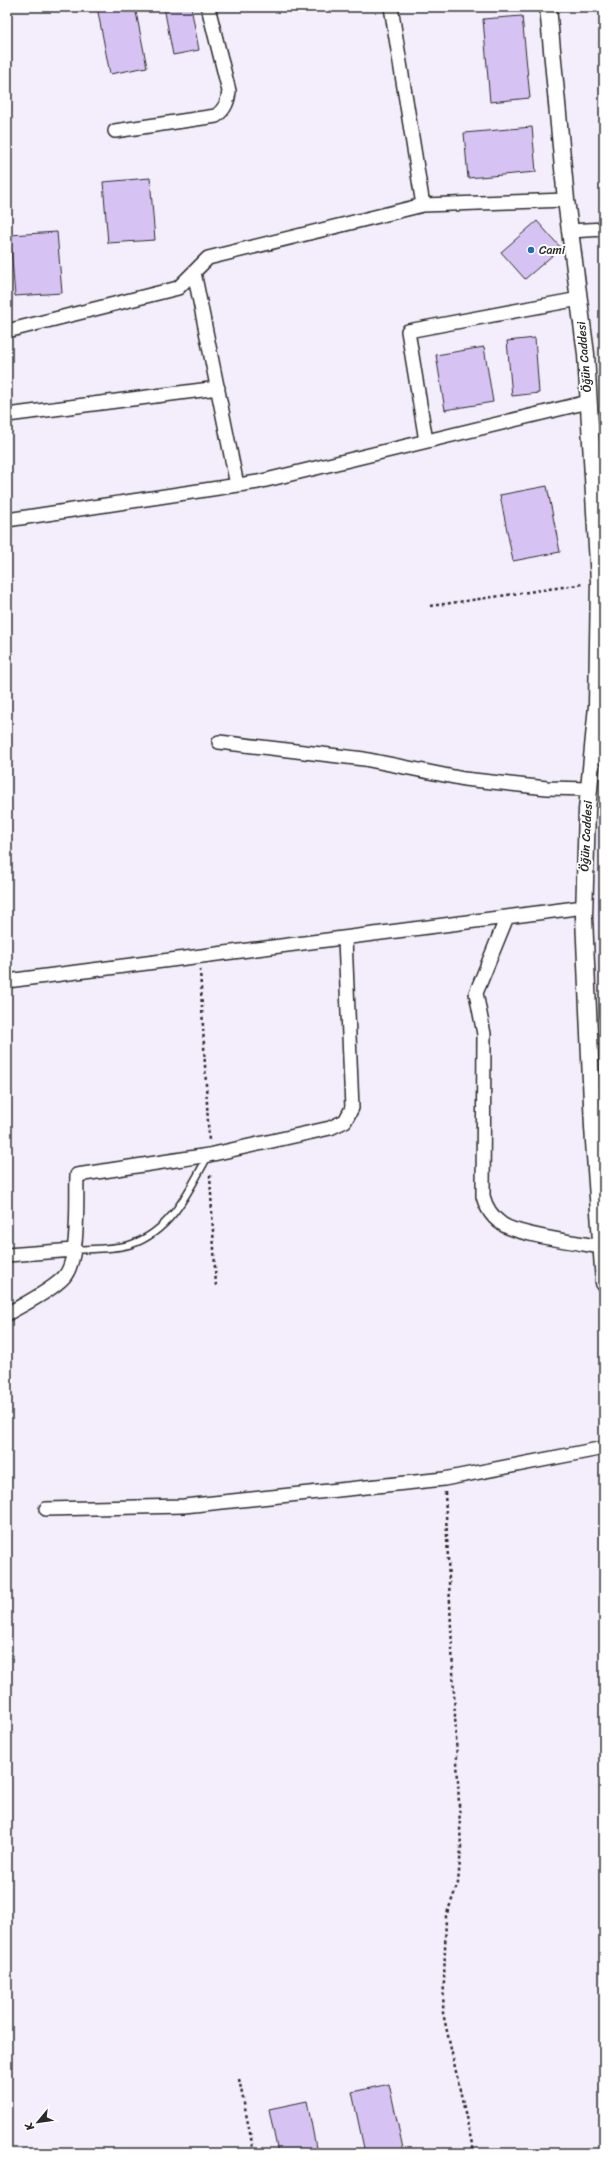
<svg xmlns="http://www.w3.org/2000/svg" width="611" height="2160" viewBox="0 0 611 2160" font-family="Sriracha,sans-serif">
<rect width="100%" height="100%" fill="#f3edfc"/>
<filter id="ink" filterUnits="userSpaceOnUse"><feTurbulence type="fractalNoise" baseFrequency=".025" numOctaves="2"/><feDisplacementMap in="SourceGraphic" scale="8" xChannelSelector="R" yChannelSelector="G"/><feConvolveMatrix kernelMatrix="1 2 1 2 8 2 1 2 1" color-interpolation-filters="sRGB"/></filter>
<g filter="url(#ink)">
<path fill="#d6c3f4" stroke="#2b2b2b" d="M97,7H135L147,67L110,74Z
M164,7H191L199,50L173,55Z
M522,16L530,98L490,102L483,19Z
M532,127L536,172L468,178L464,133Z
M150,178L155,240L108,243L103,182Z
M537,221L561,248L525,279L501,252Z
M57,232L62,293L15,296L10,235Z
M535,338L539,393L512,396L507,341Z
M484,347L493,402L445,410L436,355Z
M547,486L560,552L513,561L500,495Z
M389,2084L404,2153H365L352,2092Z
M307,2101L317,2153H278L269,2109Z"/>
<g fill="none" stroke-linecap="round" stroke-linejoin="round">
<g stroke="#2b2b2b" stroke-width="9">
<path id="service" d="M74,1250C93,1248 114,1250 132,1244C172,1230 189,1190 208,1156"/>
</g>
<g stroke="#2b2b2b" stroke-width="16">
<path id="minor" d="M391,7L423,205
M115,131L216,116C225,109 228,102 229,91L208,7
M570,231L604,229
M194,272L237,485
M7,331L178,288L208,258L423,205L566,200
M7,415L218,388
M426,441L408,331L579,299
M7,520L258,482L588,402
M219,742L364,759L464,779L547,788L589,789
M507,917L476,993L484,1034L483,1196C486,1208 492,1217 502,1224C517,1235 580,1243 602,1247
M7,981L584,907
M7,1255L74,1250
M7,1314C24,1304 51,1291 64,1277C80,1259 76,1200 77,1175L209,1155L330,1128L345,1121L352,1108L345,939
M46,1509L184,1506L444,1479L604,1448"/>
</g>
<g stroke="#2b2b2b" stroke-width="19">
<path id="tertiary" d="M548,7L566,200L586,354L599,582L597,706L587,810L584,917L593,1127L604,1283"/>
</g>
<path stroke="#2b2b2b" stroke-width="2.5" stroke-dasharray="3 3" stroke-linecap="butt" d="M430,606L584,584
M200,969L209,1142
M210,1175L216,1286
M445,1492L461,1849L458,1883L446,1916L443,2013L474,2153
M239,2079L254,2153"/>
<use href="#service" stroke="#fff" stroke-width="6"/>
<use href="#minor" stroke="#fff" stroke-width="13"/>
<use href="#tertiary" stroke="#fff" stroke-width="16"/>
</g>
</g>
<circle fill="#1f6fb2" stroke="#fff" stroke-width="1.5" cx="531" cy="250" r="4"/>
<g text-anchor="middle" stroke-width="4" stroke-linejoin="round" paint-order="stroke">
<g font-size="12" fill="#2b2b2b" stroke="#fff" text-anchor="start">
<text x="539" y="254">Cami</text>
</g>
<g font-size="12" fill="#2b2b2b" stroke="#fff">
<text transform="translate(584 357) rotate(-95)" y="4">Öğün Caddesi</text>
<text transform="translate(586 836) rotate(-87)" y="4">Öğün Caddesi</text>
</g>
</g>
<rect width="611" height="2160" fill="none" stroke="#fff" stroke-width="24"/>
<rect x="12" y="12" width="587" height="2136" fill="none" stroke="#2b2b2b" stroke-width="1.5" filter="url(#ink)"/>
<g transform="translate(38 2122) rotate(241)" stroke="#ffffff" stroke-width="3" paint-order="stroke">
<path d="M0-3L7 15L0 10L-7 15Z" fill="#2b2b2b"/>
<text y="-6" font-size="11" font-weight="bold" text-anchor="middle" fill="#2b2b2b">K</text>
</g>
</svg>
